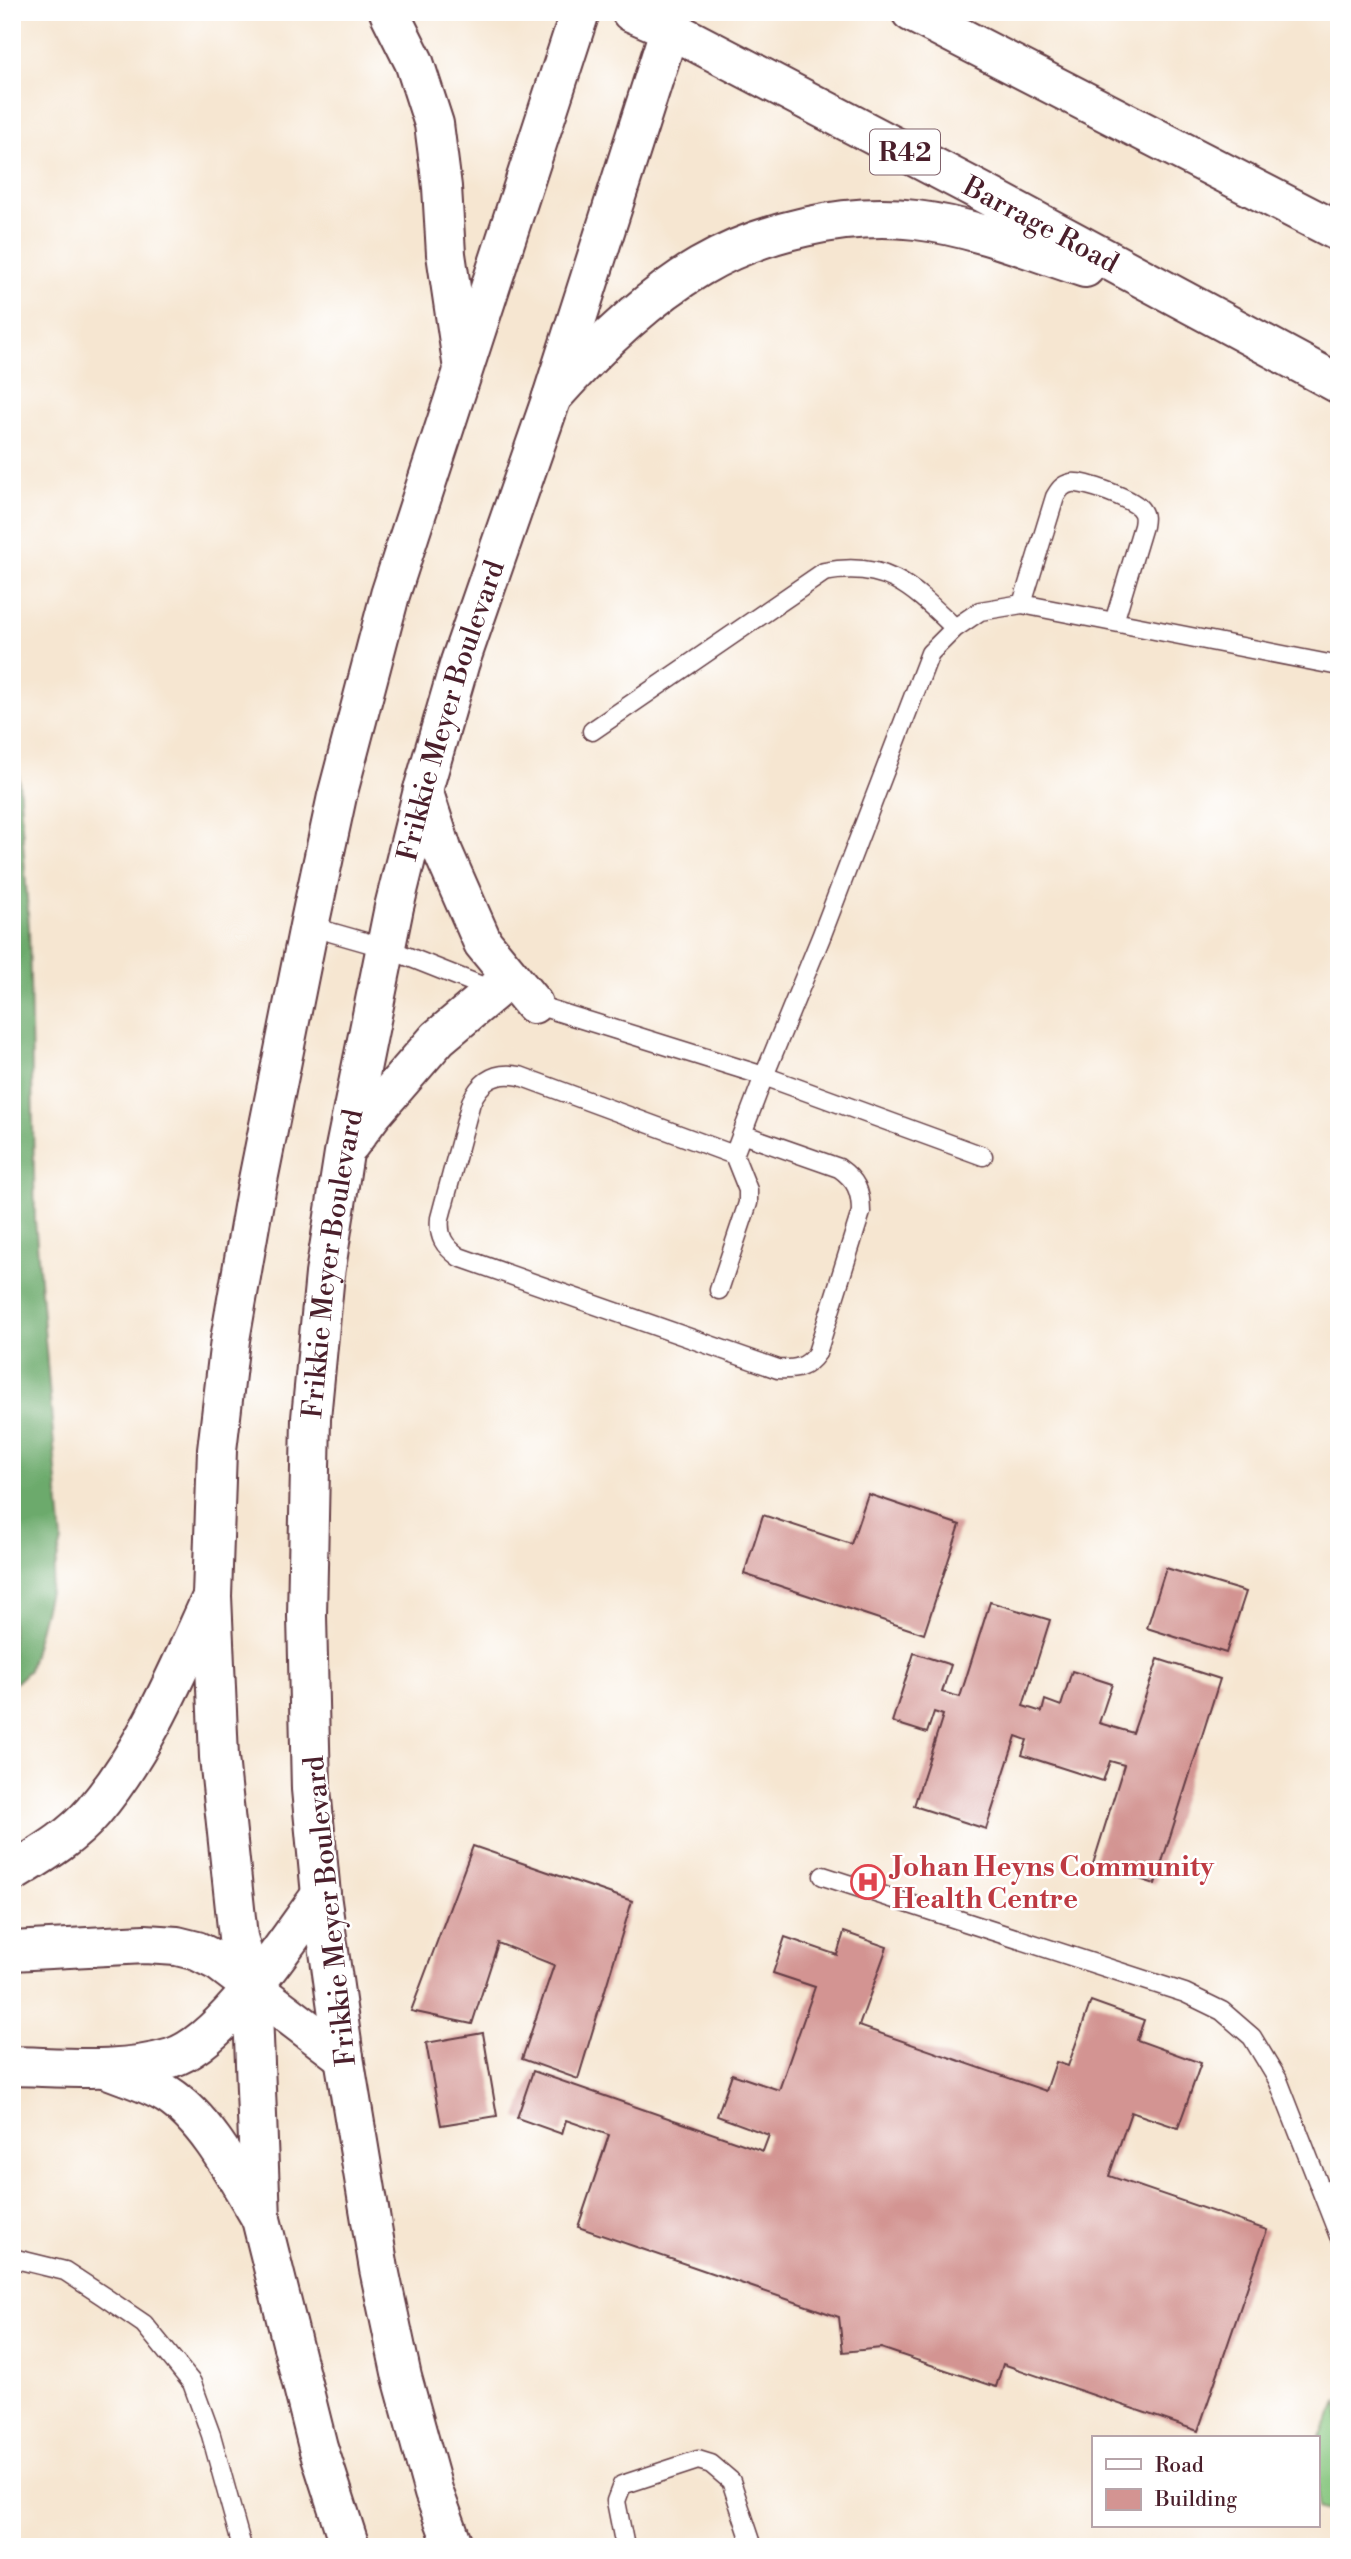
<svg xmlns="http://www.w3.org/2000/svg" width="1351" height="2559" viewBox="0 0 1351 2559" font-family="'Libre Bodoni',serif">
<rect width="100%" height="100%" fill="#fff"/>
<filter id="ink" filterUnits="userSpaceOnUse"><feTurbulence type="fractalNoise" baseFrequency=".0143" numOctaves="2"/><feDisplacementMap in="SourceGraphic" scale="14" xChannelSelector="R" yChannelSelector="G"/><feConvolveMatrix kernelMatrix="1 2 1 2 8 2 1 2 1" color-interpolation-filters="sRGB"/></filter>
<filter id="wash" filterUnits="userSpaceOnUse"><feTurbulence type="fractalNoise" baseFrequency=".00686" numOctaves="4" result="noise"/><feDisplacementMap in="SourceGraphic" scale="28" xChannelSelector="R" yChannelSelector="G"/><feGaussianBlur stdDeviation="1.57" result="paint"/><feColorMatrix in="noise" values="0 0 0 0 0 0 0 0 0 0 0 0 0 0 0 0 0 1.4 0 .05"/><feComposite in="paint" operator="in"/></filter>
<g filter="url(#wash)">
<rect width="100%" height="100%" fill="#f6e6d1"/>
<path fill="#85c57d" stroke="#687254" stroke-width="2" d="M1339,2400V2515L1318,2508V2440Z"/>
<path fill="#6caa6c" stroke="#5b644c" stroke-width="2" d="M12,679L29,928L35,1220L62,1541L29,1670L12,1686Z"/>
<g id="blocks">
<path fill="#d39492" d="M868,1494L960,1525L924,1634L744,1574L763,1515L851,1544Z
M1166,1568L1246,1592L1226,1653L1147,1628Z
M990,1602L1050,1620L1023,1706L1042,1712L1045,1700L1061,1706L1072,1671L1112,1684L1099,1723L1133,1733L1158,1659L1220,1679L1155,1884L1093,1864L1124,1765L1110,1761L1103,1781L1022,1755L1027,1740L1016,1736L986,1829L914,1806L943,1715L934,1712L927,1733L892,1722L914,1653L951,1665L942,1692L960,1697Z
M473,1846L632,1901L578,2079L522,2059L554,1965L498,1943L472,2024L411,2011Z
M844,1932L887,1947L859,2026L1046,2091L1056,2062L1068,2066L1091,2001L1144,2020L1137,2040L1201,2063L1178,2128L1131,2112L1109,2176L1267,2230L1198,2431L1003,2364L996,2387L881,2348L843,2352L839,2317L578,2227L609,2135L566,2120L562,2134L517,2118L533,2071L763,2151L769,2135L717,2116L732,2074L779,2090L815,1987L773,1973L785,1937L837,1955Z
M483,2033L497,2116L441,2125L426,2043Z"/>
</g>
</g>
<g filter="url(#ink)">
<use href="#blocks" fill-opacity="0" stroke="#643d44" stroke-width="2"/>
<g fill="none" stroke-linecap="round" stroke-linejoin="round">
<g stroke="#643d44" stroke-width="21">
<path id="lane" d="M1022,604L1055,497C1059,490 1062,485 1071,483C1083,481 1135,499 1141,510C1145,515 1144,520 1143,526L1114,622
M592,731L824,572C887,560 913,588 955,628
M309,926L386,948L497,992
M530,1003L764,1076L821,937L930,653L955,628L980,611L1022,604L1339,666
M742,1134L839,1168C856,1180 861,1191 861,1212L817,1353C807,1368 795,1370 778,1369L459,1257C444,1246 438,1237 440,1218L471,1102C481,1080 496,1071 520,1076L734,1155L764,1076L983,1156
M719,1290L748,1203V1190L734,1155
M823,1876L1185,1993L1222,2011L1252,2037L1278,2080L1339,2236
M12,2258L65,2271L103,2296L144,2324L192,2383L211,2435L242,2547
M625,2547L616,2501L622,2485L698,2460L711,2464L731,2481L753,2547"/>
</g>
<g stroke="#643d44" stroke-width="42">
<g id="secondary">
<path d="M423,790L443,852L483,943L533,1004"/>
<path d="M350,1144L373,1113L438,1038L494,991"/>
<path d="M12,1873C41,1855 71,1838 93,1812C145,1751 177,1673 210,1601"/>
<path d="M12,1951L145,1944L177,1946L197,1951L219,1962L344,2057"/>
<path d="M12,2066C64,2067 121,2073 171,2058C223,2042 288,1939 321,1895"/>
<path d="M107,2069C128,2077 149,2083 168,2095C208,2121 236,2177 260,2217"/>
<path d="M350,2547L318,2447L261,2219L252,1986L238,1937L219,1757L212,1596L217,1450L230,1340L256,1190L309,926L337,796L390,595L580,12"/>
<path id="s1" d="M454,2547L434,2493L402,2377L379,2269L344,2057L321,1895L311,1789L307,1616L311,1418L325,1274L344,1153L394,907L423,790L460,662L552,397L675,12"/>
</g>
</g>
<g stroke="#643d44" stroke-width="42">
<g id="primary">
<path d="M389,12L414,62L434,124L442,187L446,254L463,369"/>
<path id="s2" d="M631,12L670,29L980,191L1339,384"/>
<path d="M911,12L1339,232"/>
<path d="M552,397C593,351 647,298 700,267C761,231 845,212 916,220C974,227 1030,250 1085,268"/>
</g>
</g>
<use href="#lane" stroke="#fff" stroke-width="18"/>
<use href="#secondary" stroke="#fff" stroke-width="38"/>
<use href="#primary" stroke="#fff" stroke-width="38"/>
</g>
</g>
<defs>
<g id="hospital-ring" transform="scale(1.75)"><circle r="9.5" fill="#fff" stroke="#e0444e" stroke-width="1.5"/><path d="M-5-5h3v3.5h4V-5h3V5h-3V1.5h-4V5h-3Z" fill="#e0444e"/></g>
</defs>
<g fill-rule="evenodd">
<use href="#hospital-ring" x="868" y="1882"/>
</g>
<g text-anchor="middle" stroke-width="5" stroke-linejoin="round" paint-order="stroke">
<rect fill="#fff" stroke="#80626b" stroke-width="2" x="870" y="129.5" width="70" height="45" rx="5"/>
<g font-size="26" font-weight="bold" fill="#4a1f2b">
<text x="905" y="161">R42</text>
</g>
<g font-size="28" fill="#4a1f2b" stroke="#fff">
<text dy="10" stroke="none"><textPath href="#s2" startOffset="462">Barrage Road</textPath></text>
<text dy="10" stroke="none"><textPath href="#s1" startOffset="1867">Frikkie Meyer Boulevard</textPath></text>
<text dy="10" stroke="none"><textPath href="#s1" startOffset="1300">Frikkie Meyer Boulevard</textPath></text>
<text transform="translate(329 1911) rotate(-96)" y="10">Frikkie Meyer Boulevard</text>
</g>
<g font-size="28" font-weight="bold" fill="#be3a42" stroke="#fff" text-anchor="start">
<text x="892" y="1876">Johan Heyns Community<tspan x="892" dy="32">Health Centre</tspan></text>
</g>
</g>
<rect width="1351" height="2559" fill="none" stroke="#fff" stroke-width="42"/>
<rect x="1092" y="2436" width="228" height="91" fill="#ffffff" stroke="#b7a5aa" stroke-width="2"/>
<rect x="1106" y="2459" width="35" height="10" fill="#ffffff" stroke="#b7a5aa" stroke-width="2"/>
<text x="1155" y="2472" font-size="21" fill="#4a1f2b">Road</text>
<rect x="1106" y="2489" width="35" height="21" fill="#d39492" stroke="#b7a5aa" stroke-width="2"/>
<text x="1155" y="2506" font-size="21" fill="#4a1f2b">Building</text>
</svg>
